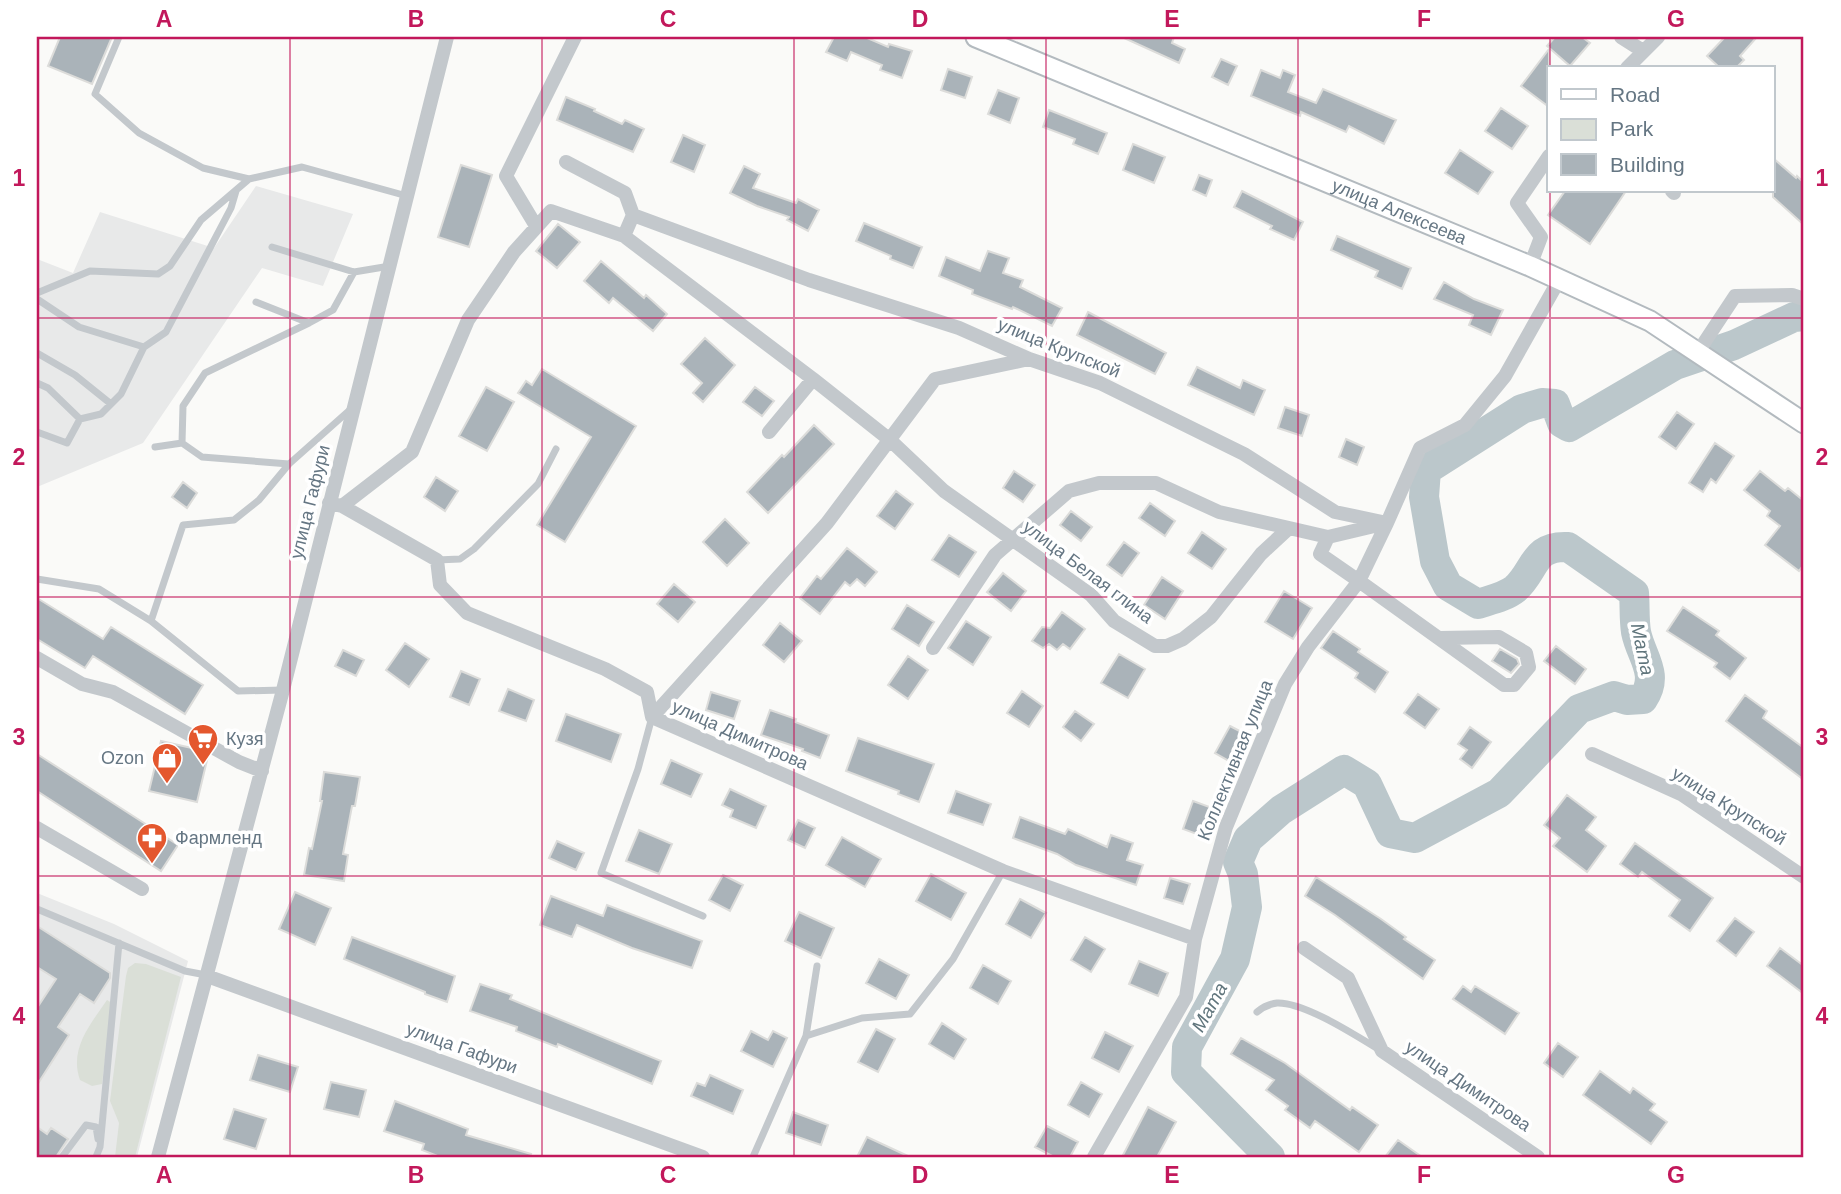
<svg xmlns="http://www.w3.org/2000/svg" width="1841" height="1194" viewBox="0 0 1841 1194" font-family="Helvetica,sans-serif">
<rect width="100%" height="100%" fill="#fafaf8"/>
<path fill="#e8e9e9" d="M256,186L353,214L323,286L262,268L143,443L37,487V259L73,273L100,212L214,248Z
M37,893L114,924L188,961L137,1157H37Z"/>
<path fill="#dadfd7" d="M135,963L146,964L181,977L135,1157H115L119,1123L110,1101L126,976L128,968Z
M107,1000L112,1003L102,1084L92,1086L80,1080C69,1049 90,1025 107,1000Z"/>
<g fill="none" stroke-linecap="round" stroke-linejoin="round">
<path stroke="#bbc7cb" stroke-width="30" d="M1270,1157L1186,1072L1187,1047L1235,959L1247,907L1243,874L1238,862L1248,839L1281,810L1344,770L1367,784L1390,833L1415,838L1499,793L1579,709L1614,696L1627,700L1643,699C1660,674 1641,657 1636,632C1634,619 1635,606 1634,593L1568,547C1532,545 1536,571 1515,589C1505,597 1490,600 1478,604L1448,586L1435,561L1424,497L1426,470L1522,409L1542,403L1555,404L1562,423L1569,427L1675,365L1734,345L1794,317L1804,316"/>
</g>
<path fill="#aab3b9" stroke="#dcdcda" stroke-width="2" d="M60,37H112L92,84L48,66Z
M834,37H865L888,47L889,44L912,51L902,78L880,70L882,65L851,52L847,61L826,52Z
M1122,37H1174L1172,43L1185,49L1179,63Z
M1555,37H1582L1590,43L1570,66L1547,46Z
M1725,37H1757L1740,56L1744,60L1736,68H1720L1707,56Z
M1549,49V107L1521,86Z
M1221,59L1237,66L1228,85L1212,77Z
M948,69L972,77L965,98L941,90Z
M1261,70L1280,78L1283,70L1295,75L1288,92L1316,103L1323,89L1396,120L1384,144L1349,126L1346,132L1301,112L1300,116L1251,96Z
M998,90L1019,98L1010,123L988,114Z
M566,97L595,109L594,111L622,124L625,120L644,129L633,152L557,120Z
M1501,108L1528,126L1512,149L1485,131Z
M1049,110L1107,133L1098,154L1073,144L1075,139L1043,127Z
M683,135L705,145L694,172L671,162Z
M1133,144L1165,157L1154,183L1123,170Z
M1460,150L1493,172L1478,194L1445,173Z
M1773,158L1796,178L1797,176L1804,183V225L1773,197Z
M461,165L492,175L469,247L438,237Z
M744,166L760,174L753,188L796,203L798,199L819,210L808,231L787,220L789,217L757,206L730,193Z
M1199,175L1212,180L1206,196L1193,190Z
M1242,191L1303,222L1294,240L1270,229L1272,226L1234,207Z
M1565,191H1626L1590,244L1548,215Z
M864,223L922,247L913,268L890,259L891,256L856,241Z
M558,224L580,242L557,268L536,251Z
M1337,236L1411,268L1402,289L1375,277L1378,271L1331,250Z
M988,251L1009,258L1003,273L1023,280L1020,287L1062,308L1052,326L1013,307L1012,309L972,294L973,290L939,276L946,257L980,271Z
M601,261L644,298L646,295L667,314L653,331L613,298L609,303L584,281Z
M1444,282L1474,299L1503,310L1491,335L1469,325L1473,315L1434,299Z
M1088,312L1166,353L1155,374L1077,335Z
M705,338L735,365L703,402L693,393L702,383L681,364Z
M1197,367L1240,388L1243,380L1265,390L1254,415L1188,385Z
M542,369L636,426L565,542L537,525L591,437L518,393L526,381L532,385Z
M486,387L514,402L487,451L459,436Z
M755,387L774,401L762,416L743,402Z
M1285,407L1309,415L1302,436L1278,428Z
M1677,412L1694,424L1676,449L1659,437Z
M814,425L834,444L768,513L747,492L782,455L784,457Z
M1346,439L1364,447L1357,465L1339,457Z
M1715,443L1734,456L1716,483L1711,479L1703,492L1689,483Z
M1014,471L1035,485L1023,502L1003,488Z
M1760,471L1785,491L1788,488L1804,501V564L1799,571L1765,545L1780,526L1767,516L1770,511L1744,490Z
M436,477L458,491L445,511L424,497Z
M183,482L197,493L187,508L172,497Z
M896,491L913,504L895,529L877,516Z
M1150,503L1175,521L1165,536L1139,518Z
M1071,511L1092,527L1081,541L1060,525Z
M725,519L749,543L727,566L703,542Z
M1202,532L1226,549L1212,569L1188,553Z
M949,535L976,552L959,577L932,560Z
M1124,542L1139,553L1122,576L1107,565Z
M847,548L877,572L865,586L857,579L850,586L845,582L820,614L800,598L817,576L821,579Z
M1003,573L1026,591L1011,611L987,592Z
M1162,577L1183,591L1165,619L1144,605Z
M674,584L695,602L678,622L657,604Z
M1284,591L1312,608L1293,639L1265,622Z
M37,598L103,639L111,627L203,685L185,714L93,656L85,668L37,639Z
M907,605L934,622L919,646L892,629Z
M1683,607L1719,631L1716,635L1746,658L1730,679L1714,667L1717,663L1667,631Z
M1062,612L1085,629L1070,649L1063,644L1057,650L1049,644L1043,648L1032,641L1042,627L1050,628Z
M966,621L991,637L973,665L948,648Z
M780,623L802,641L784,662L763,645Z
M1333,631L1360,649L1358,652L1388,672L1375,692L1355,678L1358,673L1321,648Z
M405,643L429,659L409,687L386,670Z
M1556,646L1586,669L1575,684L1544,661Z
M1500,649L1517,659L1519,664L1511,673L1492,661Z
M343,650L364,660L356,676L335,666Z
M1119,654L1145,669L1128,698L1101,683Z
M908,656L928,670L908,699L888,685Z
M461,671L480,679L469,705L450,697Z
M508,689L534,700L526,721L499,711Z
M1022,691L1043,706L1029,727L1007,713Z
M711,692L740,701L734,719L706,710Z
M1418,694L1439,709L1425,728L1404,713Z
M1745,695L1767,711L1763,718L1804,748V780L1726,721Z
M770,710L796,719L795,722L829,735L820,758L802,751L803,749L761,735Z
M1075,711L1094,724L1081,741L1063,727Z
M566,714L621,734L611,762L556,741Z
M1230,726L1251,737L1236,765L1215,753Z
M1470,727L1491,742L1472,768L1460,759L1467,750L1458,744Z
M858,738L934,764L919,802L898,794L899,791L846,771Z
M161,741L196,749L208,756L197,802L149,791Z
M37,754L178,845L161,871L37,791Z
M671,760L702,774L691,797L661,784Z
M324,772L360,777L355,806H352L343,854L348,855L344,881L304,875L309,848L312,849L322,801H320Z
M730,789L766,806L756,828L730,817L733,810L722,805Z
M956,791L991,804L983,825L948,813Z
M1567,795L1596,817L1586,830L1606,846L1587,872L1553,846L1560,838L1544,825Z
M1193,801L1215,809L1205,837L1183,829Z
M1020,817L1065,834L1068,829L1107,847L1111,835L1133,843L1127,860L1143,865L1136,885L1076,865L1057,854L1013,838Z
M798,820L815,828L805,848L788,840Z
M639,830L672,844L659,874L626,861Z
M842,837L881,859L865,887L826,865Z
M557,841L584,853L576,870L549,858Z
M1635,843L1713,898L1690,931L1669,916L1680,900L1642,872L1638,877L1620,864Z
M931,874L966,893L951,920L916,901Z
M723,875L743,885L730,911L709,900Z
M1316,877L1381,919L1406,937L1404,939L1435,960L1423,979L1335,915L1305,896Z
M1170,878L1190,884L1183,904L1164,898Z
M295,892L331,908L315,945L279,929Z
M551,896L603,916L607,905L702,941L692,968L632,948L577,925L572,937L540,925Z
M1020,899L1046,913L1031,938L1006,924Z
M799,912L834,928L821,958L785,941Z
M1735,918L1754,932L1736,956L1717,941Z
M37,926L110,973V978L94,1003L80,994L58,1027L69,1035L37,1085V1008L56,979L37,967Z
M352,937L455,976L447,1002L425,994V992L344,959Z
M1085,937L1105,949L1091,972L1071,960Z
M1780,948L1804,966V994L1767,966Z
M879,959L909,975L896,999L866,983Z
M1139,961L1168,973L1158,996L1129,984Z
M983,965L1011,981L998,1004L970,988Z
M480,984L512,995L510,999L661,1061L652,1084L558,1044L557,1047L516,1031L517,1027L470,1011Z
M1463,986L1471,992L1475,986L1519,1013L1505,1034L1453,999Z
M942,1023L966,1039L954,1059L929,1044Z
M876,1029L895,1039L878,1072L858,1062Z
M751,1031L768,1040L773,1031L787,1038L773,1067L741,1051Z
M1105,1032L1133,1046L1119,1072L1092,1058Z
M1241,1038L1285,1063L1350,1110L1352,1107L1378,1125L1359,1152L1315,1121L1310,1128L1285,1110L1288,1106L1266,1090L1274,1080L1231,1054Z
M1558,1043L1578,1057L1563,1077L1544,1063Z
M258,1055L298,1067L290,1092L250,1080Z
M1600,1071L1630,1093L1633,1088L1655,1104L1650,1110L1667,1122L1651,1144L1583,1095Z
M710,1075L743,1090L733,1114L691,1096L697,1083L705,1086Z
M331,1082L366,1090L359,1117L324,1109Z
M1081,1082L1102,1094L1089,1117L1068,1105Z
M395,1101L468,1129L466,1135L531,1154L530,1157H440L422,1150L424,1144L384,1131Z
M1148,1107L1176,1122L1157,1157H1122Z
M234,1109L266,1119L256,1149L224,1139Z
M793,1112L828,1125L821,1145L786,1133Z
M1047,1126L1078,1142L1070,1157H1054L1035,1147Z
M37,1127L47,1134L51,1128L68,1139L56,1157H37Z
M867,1137L910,1157H857Z
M1398,1140L1422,1157H1385Z"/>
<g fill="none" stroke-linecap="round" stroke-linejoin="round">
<g stroke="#b3babf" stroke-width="23">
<g id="secondary">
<path id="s1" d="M976,37L1530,266L1650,321L1804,423"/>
</g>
</g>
<path stroke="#c3c8cc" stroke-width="7" d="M119,37L95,94L139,133L203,168L249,179
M272,247L354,272L390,266
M37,293L90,271L158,274L170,266L201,220L249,179L302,167L407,196
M37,299L79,327L144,347L121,394L101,414L80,419L67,443L37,432
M256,302L309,323L333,310L354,272
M144,347L166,332L231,208L236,191
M37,353L75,375L111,404
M37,383L48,388L80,419
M182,443L202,457L289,464L352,408
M155,447L182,443L183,406L205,373L309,323
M437,560L460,559L474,549L538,484L556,449
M37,579L99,589L151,621L238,691L283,690
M151,621L183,525L234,520L259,500L289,464
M652,717L638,769L601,873L703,916
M37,909L185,971L206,975
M1257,1012C1263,1007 1269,1004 1277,1003C1304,1002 1355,1035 1378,1049
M806,1036L817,966
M62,1157L86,1125L96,1127L98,1139
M96,1157L100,1147L119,943
M753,1157L806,1036L862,1018L910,1014L953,959L1003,871"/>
<path stroke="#c3c8cc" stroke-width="14" d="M1621,37L1643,51
M1627,68L1658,37
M566,162L625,193L633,215L809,280L959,328L1029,359L1100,383L1244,454L1335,512L1387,523L1359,581L1504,685H1514L1529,667L1526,653L1499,637L1440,638
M1672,191L1674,193
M536,226L506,176L575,37
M624,236L813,379
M1530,266L1541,237L1517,203L1549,156
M1698,352L1735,296L1792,295L1804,299
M769,432L813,379L890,440L944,491L1091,595L1114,621L1155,646H1167L1183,639L1211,617L1261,554L1289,528L1328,537
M329,503L342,506L437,560L440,585L467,613L605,669L647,692L652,717L1003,871L1195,939
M342,506L412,452L468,320L514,252L551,211L624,236L633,215
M933,648L995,555L1069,491L1099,483H1156L1219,512L1289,528
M37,658L82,684L113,692L239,762L262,771
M652,717L827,523L935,379L1029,359
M1592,754L1681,794L1804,877
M37,828L142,889
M1304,948L1348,978L1382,1051L1538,1157
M207,976L703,1157
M158,1157L283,690L447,37
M1094,1157L1186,997L1195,939L1226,827L1285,684L1308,647L1359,581L1320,554L1328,537L1387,523L1420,448L1465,425L1505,376L1559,280"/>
<use href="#secondary" stroke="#fff" stroke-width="19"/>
</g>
<path fill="none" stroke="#c2185b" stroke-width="2" stroke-opacity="0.55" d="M290,37V1157M542,37V1157M794,37V1157M1046,37V1157M1298,37V1157M1550,37V68M1550,191V1157M37,318H1804M37,597H1804M37,876H1804"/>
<defs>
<g id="supermarket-pin" transform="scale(1.575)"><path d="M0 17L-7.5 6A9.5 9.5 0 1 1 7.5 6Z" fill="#e4572e" stroke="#fff"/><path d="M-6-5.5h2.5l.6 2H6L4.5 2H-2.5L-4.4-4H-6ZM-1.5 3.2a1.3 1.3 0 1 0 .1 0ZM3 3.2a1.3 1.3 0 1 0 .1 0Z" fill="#fff"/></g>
<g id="shop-pin" transform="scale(1.575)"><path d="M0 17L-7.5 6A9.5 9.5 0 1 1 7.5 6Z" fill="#e4572e" stroke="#fff"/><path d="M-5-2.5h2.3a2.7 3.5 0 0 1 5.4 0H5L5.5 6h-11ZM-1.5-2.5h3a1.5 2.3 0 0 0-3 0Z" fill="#fff"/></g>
<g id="pharmacy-pin" transform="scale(1.575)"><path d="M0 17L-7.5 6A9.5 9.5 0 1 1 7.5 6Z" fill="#e4572e" stroke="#fff"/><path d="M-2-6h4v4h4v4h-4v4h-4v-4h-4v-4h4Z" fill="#fff"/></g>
</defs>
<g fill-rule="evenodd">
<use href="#supermarket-pin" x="203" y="739"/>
<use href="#shop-pin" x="167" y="758"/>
<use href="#pharmacy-pin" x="152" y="838"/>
</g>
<g text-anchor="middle" stroke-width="7" stroke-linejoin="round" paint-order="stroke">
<g font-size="18" fill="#657683" stroke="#fff">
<text dy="6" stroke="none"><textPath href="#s1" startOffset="458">улица Алексеева</textPath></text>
<text transform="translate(1059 348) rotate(22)" y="6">улица Крупской</text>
<text transform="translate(310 502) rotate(-76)" y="6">улица Гафури</text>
<text transform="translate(1088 572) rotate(37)" y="6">улица Белая глина</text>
<text transform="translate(740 735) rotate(24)" y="6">улица Димитрова</text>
<text transform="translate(1235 760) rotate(-68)" y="6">Коллективная улица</text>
<text transform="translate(1729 806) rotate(32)" y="6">улица Крупской</text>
<text transform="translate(462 1048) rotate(20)" y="6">улица Гафури</text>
<text transform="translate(1468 1086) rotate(34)" y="6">улица Димитрова</text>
</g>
<g font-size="18" fill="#657683" stroke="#fff" text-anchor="start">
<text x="226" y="745">Кузя</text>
<text x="144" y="764" text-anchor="end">Ozon</text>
<text x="175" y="844">Фармленд</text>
</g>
<g font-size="19" font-style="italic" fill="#60757c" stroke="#fff">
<text transform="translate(1643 649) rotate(78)" y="7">Мата</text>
<text transform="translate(1209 1007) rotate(-61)" y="7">Мата</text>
</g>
</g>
<rect width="1841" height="1194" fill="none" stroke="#ffffff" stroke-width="77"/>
<rect x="1547" y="66" width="228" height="126" fill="#ffffff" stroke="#c1c8cd" stroke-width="2"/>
<rect x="1561" y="89" width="35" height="10" fill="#ffffff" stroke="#c1c8cd" stroke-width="2"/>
<text x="1610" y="102" font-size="21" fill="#657683">Road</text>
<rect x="1561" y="119" width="35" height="21" fill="#dadfd7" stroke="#c1c8cd" stroke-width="2"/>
<text x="1610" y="136" font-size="21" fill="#657683">Park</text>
<rect x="1561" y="154" width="35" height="21" fill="#aab3b9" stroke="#c1c8cd" stroke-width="2"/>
<text x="1610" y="172" font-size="21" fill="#657683">Building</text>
<rect x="38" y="38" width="1764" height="1118" fill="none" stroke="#c2185b" stroke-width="2.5"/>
<g font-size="23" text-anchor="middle" font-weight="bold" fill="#c2185b">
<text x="164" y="27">A</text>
<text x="416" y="27">B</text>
<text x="668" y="27">C</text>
<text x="920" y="27">D</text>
<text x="1172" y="27">E</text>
<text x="1424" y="27">F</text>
<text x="1676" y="27">G</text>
<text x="19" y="186">1</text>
<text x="1822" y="186">1</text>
<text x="19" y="465">2</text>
<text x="1822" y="465">2</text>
<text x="19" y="745">3</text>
<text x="1822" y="745">3</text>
<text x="19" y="1024">4</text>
<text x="1822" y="1024">4</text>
<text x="164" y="1183">A</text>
<text x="416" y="1183">B</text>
<text x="668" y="1183">C</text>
<text x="920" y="1183">D</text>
<text x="1172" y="1183">E</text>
<text x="1424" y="1183">F</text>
<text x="1676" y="1183">G</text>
</g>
</svg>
